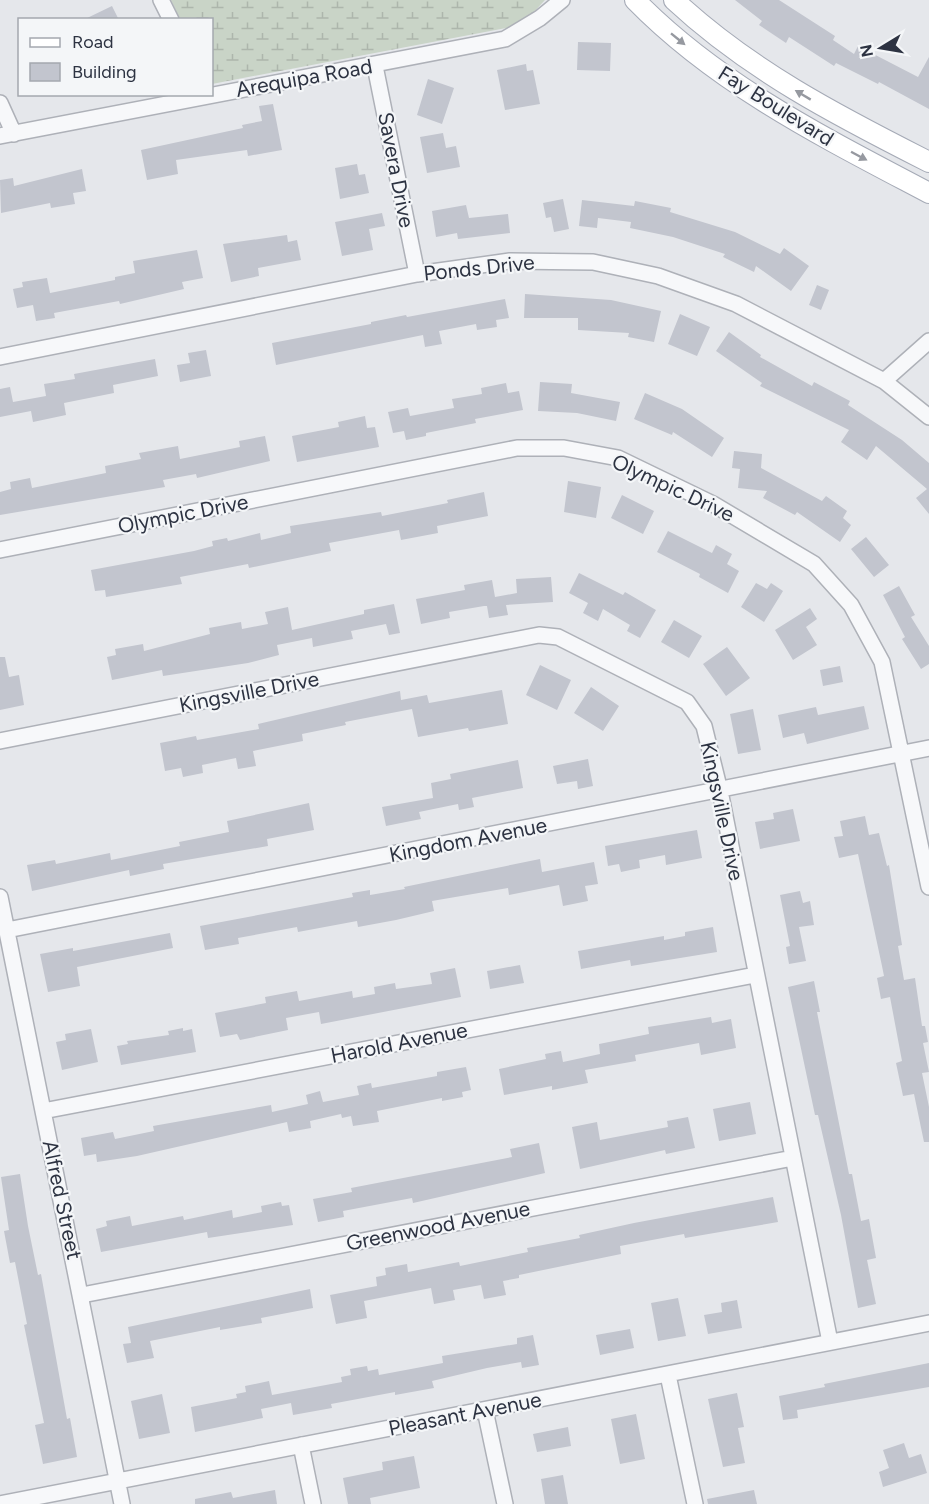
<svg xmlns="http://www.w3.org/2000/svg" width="929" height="1504" viewBox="0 0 929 1504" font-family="Figtree,sans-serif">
<defs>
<pattern id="wetland-marsh" width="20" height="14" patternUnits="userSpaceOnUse" patternTransform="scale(1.5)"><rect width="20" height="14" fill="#c9d4c7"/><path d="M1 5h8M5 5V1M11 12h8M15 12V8" fill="none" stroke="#adb6ac"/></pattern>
</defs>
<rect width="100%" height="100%" fill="#e5e7eb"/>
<path fill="url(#wetland-marsh)" d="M171,0H545L531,15L511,27L212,84V20L180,19Z"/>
<path fill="#c2c5ce" d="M735,0H779L835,36L833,40L854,54L858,46L918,77L929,57V109L879,82L878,84L836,63L834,66L789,37L786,43L759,25L762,21Z
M112,6L119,20H83Z
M578,42L611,43L610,71L577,70Z
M526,64L527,71L533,70L540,104L505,110L497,70Z
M428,79L454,88L442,124L417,115Z
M273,104L282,150L248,156L247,150L176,160L178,174L147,180L141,150L243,128L242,125L262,121L259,106Z
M443,133L446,148L456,146L460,167L427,173L420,137Z
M357,164L359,175L365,174L369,193L340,199L335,168Z
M82,169L86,191L73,193L75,204L51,208L50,203L1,213L0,180L13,178L14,186Z
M563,199L569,229L554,232L551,217L546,218L543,203Z
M582,200L634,206L635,201L671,208L670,212L735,232L780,254L784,248L809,266L791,291L756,266L754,272L723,257L725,254L673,237L630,228L631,222L598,218L597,228L579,226Z
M466,205L469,218L508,214L510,233L458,239L457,233L436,237L432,211Z
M382,213L385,226L369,229L373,250L342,256L335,222Z
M287,235L288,242L297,240L301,260L258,268L259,276L231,282L223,244Z
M197,250L203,278L182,282L184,289L120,304L119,301L54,313L55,318L36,321L33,305L17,308L13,289L23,287L22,282L47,278L50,293L115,280V277L135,273L133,261Z
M817,285L829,290L821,310L809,305Z
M525,294L611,300L661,311L654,342L628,337L629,333L578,330V318H524Z
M505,299L509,318L496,320L497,327L477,330L476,324L439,331L442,344L425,347L423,335L276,365L272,343L371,324V322L406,315L407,317Z
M680,314L710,327L697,356L668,344Z
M729,332L761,355L760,357L812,386L814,382L850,401L848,405L902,440L929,463V514L916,498L927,489L876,446L867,460L841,442L849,430L760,386L762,383L716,351Z
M206,350L211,376L180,382L177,365L190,363L188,353Z
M155,359L158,376L113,385L114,393L64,403L66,415L33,422L31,411L0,417V389L10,387L13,402L46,396L44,384L75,379L74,374Z
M540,382L572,384L571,393L620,402L616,421L577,413L538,411Z
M506,383L508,393L519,391L523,410L475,419L476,423L426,433V436L406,440L404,431L393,433L388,412L408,408L410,416L454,408L452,399L482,394L481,388Z
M645,393L682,409L724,438L712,457L673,432L672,435L634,419Z
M365,416L367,428L375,427L379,447L297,462L292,436L339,427L338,422Z
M265,436L270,461L197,478L196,474L163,480L165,487L0,515V492L11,489L10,482L30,478L32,488L106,473L105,466L141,459L139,453L178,446L180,459L240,447L239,441Z
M734,451L762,454L761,468L822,501L826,496L847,511L843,518L851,525L840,542L797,512L795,515L763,498L767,491L738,488L740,469L732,468Z
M568,481L601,487L596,518L564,512Z
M484,492L488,516L437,526L438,533L401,540L399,530L329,543L331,551L249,568L248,564L180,577L182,584L106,597L105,590L95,591L91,570L194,551L213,546L212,541L227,538L228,541L260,533L261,540L291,533L290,526L381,512L382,516L448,503L447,500Z
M622,495L654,511L643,534L611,518Z
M668,531L712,553L716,545L732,554L727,564L739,571L728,593L699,577L700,574L657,552Z
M866,537L889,565L874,577L851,549Z
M579,573L623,595L625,592L656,610L640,638L627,631L630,625L603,609L598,621L583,613L588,603L569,593Z
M551,577L553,602L506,605L508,615L489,618L487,606H484L449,612L450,618L421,624L416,599L465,590L464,585L492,580L495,597L517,593L516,579Z
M756,583L767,589L771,583L783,591L764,622L741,607Z
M899,586L915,615L911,617L929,646V664L921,669L902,639L905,637L883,595Z
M394,604L400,633L389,635L386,624L351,631L353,639L313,647L312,638L277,645L279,655L248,663L163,676L162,670L112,680L107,657L116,655L115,649L143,644L144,651L210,634L209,628L241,622L242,629L268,624L265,612L288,607L292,630L364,614V610Z
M810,608L817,619L806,627L817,645L793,660L775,630Z
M674,620L702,636L689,658L661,642Z
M727,647L750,678L726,696L703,664Z
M0,657H5L9,677L19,675L24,705L0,710Z
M540,665L571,680L557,710L526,695Z
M840,666L843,682L823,686L820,670Z
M591,687L619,706L603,731L574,713Z
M502,690L508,724L469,731L468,728L418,737L412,709L345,722L346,725L302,734L303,741L253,751L256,766L238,769L236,758L202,765L203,773L183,777L181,768L165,771L160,743L196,736L197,740L259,729L258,724L400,691L401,700L427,695L429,703Z
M864,706L869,729L807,744L804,733L783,738L778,715L816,707L818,715Z
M753,709L761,750L738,754L730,714Z
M588,759L593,786L578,789L577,781L557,784L553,766Z
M518,760L523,788L472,798L474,807L459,810L458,804L419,812L421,819L386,826L382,807L433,798L431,783L451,779L450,774Z
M309,803L314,830L267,839L268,846L163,864L164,869L130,876L129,870L32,891L27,865L55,860L56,864L110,853L111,860L180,846L179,842L229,832L227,821Z
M793,809L800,841L760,849L755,822L774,819L773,813Z
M865,816L869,835L879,833L887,866L889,865L902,945L898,946L904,980L915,978L922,1026H925L928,1042L923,1043L929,1072L922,1073L929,1107V1142H924L914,1094L903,1096L896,1063L902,1061L890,997L881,999L877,978L884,976L882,966L858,854L839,858L834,837L843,836L840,821Z
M697,830L702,858L666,865L665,855L639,860L640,868L621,872L619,864L608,866L605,846Z
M540,859L542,872L594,862L598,884L585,886L588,901L563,906L559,885L509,895L508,888L432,901L434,911L396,920L358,927L357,921L298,932L297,927L238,938L239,944L205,950L200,926L353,897L352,893L370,890V895L405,889L404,887Z
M800,891L803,903L810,901L814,925L799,927L806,961L789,964L786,947L790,946L780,895Z
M713,927L717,952L631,966L630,960L581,969L578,951L664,936V940L685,936V932Z
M170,933L173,948L77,967L80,986L48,992L40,954L73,948V951Z
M520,965L524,983L490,989L487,971Z
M455,968L461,997L321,1024L319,1012L286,1018L288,1030L240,1040L237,1034L220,1037L215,1013L266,1003L265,997L297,991L299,1001L352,991L353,998L375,994L374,987L395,983L396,989L432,984L430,973Z
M814,981L820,1012H817L849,1174H852L861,1221L869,1219L876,1258L867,1260L876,1304L858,1308L841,1215L818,1115H815L788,987Z
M711,1017L712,1023L731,1019L736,1048L701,1055L699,1043L635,1055L636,1061L585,1070L588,1083L552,1090V1086L504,1095L499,1069L546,1059L545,1054L561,1051L563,1062L600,1054L599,1044L649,1034L648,1027Z
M183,1028V1031L192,1029L196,1052L121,1065L117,1046L128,1044L127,1041L169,1035L168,1031Z
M91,1029L98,1062L62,1070L56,1042L66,1040L65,1034Z
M466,1067L471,1090L462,1092L463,1097L442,1101V1098L377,1111L379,1122L353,1126L351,1116L342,1118L341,1114L310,1121L311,1128L289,1132L287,1122L137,1156L97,1162L96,1154L84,1156L81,1138L113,1132L115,1139L154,1131L153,1126L271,1105L272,1112L308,1104L306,1095L320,1091L323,1102L359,1095L357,1086L371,1083L372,1088L437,1076V1072Z
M750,1102L756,1134L719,1141L713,1109Z
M688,1117L695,1148L666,1154L665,1150L580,1169L572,1127L597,1122L600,1140L668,1127L667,1121Z
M539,1143L545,1173L413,1203L412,1198L343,1211L344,1217L318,1222L313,1199L352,1192L351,1188L512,1157L510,1149Z
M20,1174L28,1226L38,1275L41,1274L67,1419L70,1418L77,1457L43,1464L35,1425L44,1423L24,1325L27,1324L15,1262L10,1263L4,1231L9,1230L1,1177Z
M773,1197L778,1222L685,1238L684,1234L620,1246L621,1254L519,1275V1278L503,1281L506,1295L484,1299L481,1285L453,1290L455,1300L434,1304L431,1288L364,1301L367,1318L336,1324L330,1295L377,1286L376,1277L386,1275L385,1268L407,1264L408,1272L459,1262L460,1266L528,1252L527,1248L580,1238L579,1235L634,1223Z
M281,1202L282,1206L289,1205L293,1225L208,1238L207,1232L101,1252L96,1229L107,1226L106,1221L130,1216L132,1226L183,1216L184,1220L232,1210L233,1218L262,1212L261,1206Z
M310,1289L313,1308L261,1318L262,1323L220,1330V1327L150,1341L154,1358L127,1363L123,1344L131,1343L128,1327Z
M678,1298L686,1336L658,1341L651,1303Z
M737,1300L742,1328L708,1334L704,1315L722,1312L721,1303Z
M630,1329L634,1348L600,1355L596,1335Z
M533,1335L539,1365L522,1368L521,1362L487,1368L432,1381L434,1388L395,1395V1392L331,1404L332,1408L293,1415L291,1403L261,1409L263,1418L195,1432L191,1407L237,1398L236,1394L246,1392L245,1386L269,1381L272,1395L342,1382L341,1377L351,1375L350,1369L367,1366L368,1371L378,1369L379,1375L443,1363L442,1356L517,1344V1338Z
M929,1363V1387L797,1410L798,1418L783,1420L779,1396L825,1387L824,1384Z
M737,1393L744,1427L738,1428L745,1463L723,1467L708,1399Z
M162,1394L170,1433L139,1439L131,1401Z
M636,1414L645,1459L620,1464L611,1419Z
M568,1427L571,1446L537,1452L533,1434Z
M904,1443L909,1458L921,1454L927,1473L883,1487L879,1472L889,1468L883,1450Z
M414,1456L420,1488L370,1498L371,1504H348L343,1478L383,1470L382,1462Z
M563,1475L568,1504H545L541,1479Z
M275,1490L277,1504H195V1499L231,1492L233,1498Z
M754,1490L757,1504H708L707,1499Z"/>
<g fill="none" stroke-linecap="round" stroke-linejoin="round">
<g stroke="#aeb1b8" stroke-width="18">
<path id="minor" d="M161,0L171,20
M375,66L417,274
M0,103L14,134
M0,136L505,39L540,18L562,0
M0,357L417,274L510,261L593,262L658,276L736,304L884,381L929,417
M884,381L929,341
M0,550L517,448H564L618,458L713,504L814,564L851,605L882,662L929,887
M0,741L539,635L558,637L687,702L704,726L720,791L830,1342
M0,897L122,1504
M7,930L929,748
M43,1111L755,975
M82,1295L793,1158
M668,1375L695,1504
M485,1410L505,1504
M301,1445L313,1504
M0,1504L929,1323"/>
</g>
<g stroke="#a5aab6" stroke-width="22">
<path id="major" d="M635,0C718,85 825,138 929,193
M674,0C749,70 838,116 929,162"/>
</g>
<use href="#minor" stroke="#f7f8fa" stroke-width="15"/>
<use href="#major" stroke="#fff" stroke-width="20"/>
</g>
<defs><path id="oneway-solid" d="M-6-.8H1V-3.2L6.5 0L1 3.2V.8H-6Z" transform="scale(1.5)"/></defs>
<g fill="#9699a0">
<use href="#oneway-solid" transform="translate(678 39) rotate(39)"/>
<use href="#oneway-solid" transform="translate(803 95) rotate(-149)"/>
<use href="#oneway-solid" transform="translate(859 156) rotate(28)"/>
</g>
<g text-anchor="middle" stroke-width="4.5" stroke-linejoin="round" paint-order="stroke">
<g font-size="21" fill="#2d3342" stroke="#f4f6f8">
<text transform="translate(304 78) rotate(-10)" y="7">Arequipa Road</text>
<text transform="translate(776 106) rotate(32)" y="7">Fay Boulevard</text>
<text transform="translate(396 170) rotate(79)" y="7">Savera Drive</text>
<text transform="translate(479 268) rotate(-6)" y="7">Ponds Drive</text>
<text transform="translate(673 488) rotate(25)" y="7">Olympic Drive</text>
<text transform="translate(183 514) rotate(-11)" y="7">Olympic Drive</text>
<text transform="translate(249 692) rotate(-11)" y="7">Kingsville Drive</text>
<text transform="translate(722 811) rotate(78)" y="7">Kingsville Drive</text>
<text transform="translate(468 840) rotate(-11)" y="7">Kingdom Avenue</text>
<text transform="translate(399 1043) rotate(-11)" y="7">Harold Avenue</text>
<text transform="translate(62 1200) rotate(78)" y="7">Alfred Street</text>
<text transform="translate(438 1226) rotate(-11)" y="7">Greenwood Avenue</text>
<text transform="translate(465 1414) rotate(-11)" y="7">Pleasant Avenue</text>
</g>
</g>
<rect x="18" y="18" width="195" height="78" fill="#f4f6f8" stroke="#a4a8af" stroke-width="1.5"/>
<rect x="30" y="38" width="30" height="9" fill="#ffffff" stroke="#a4a8af" stroke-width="1.5"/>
<text x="72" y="48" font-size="18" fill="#2d3342">Road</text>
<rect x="30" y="63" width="30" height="18" fill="#c2c5ce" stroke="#a4a8af" stroke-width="1.5"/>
<text x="72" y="78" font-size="18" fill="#2d3342">Building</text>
<g transform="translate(881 48) rotate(259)" stroke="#f4f6f8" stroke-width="4.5" paint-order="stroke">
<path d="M0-4.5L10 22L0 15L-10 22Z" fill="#2d3342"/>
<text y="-9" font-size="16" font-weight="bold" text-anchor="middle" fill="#2d3342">N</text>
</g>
</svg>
